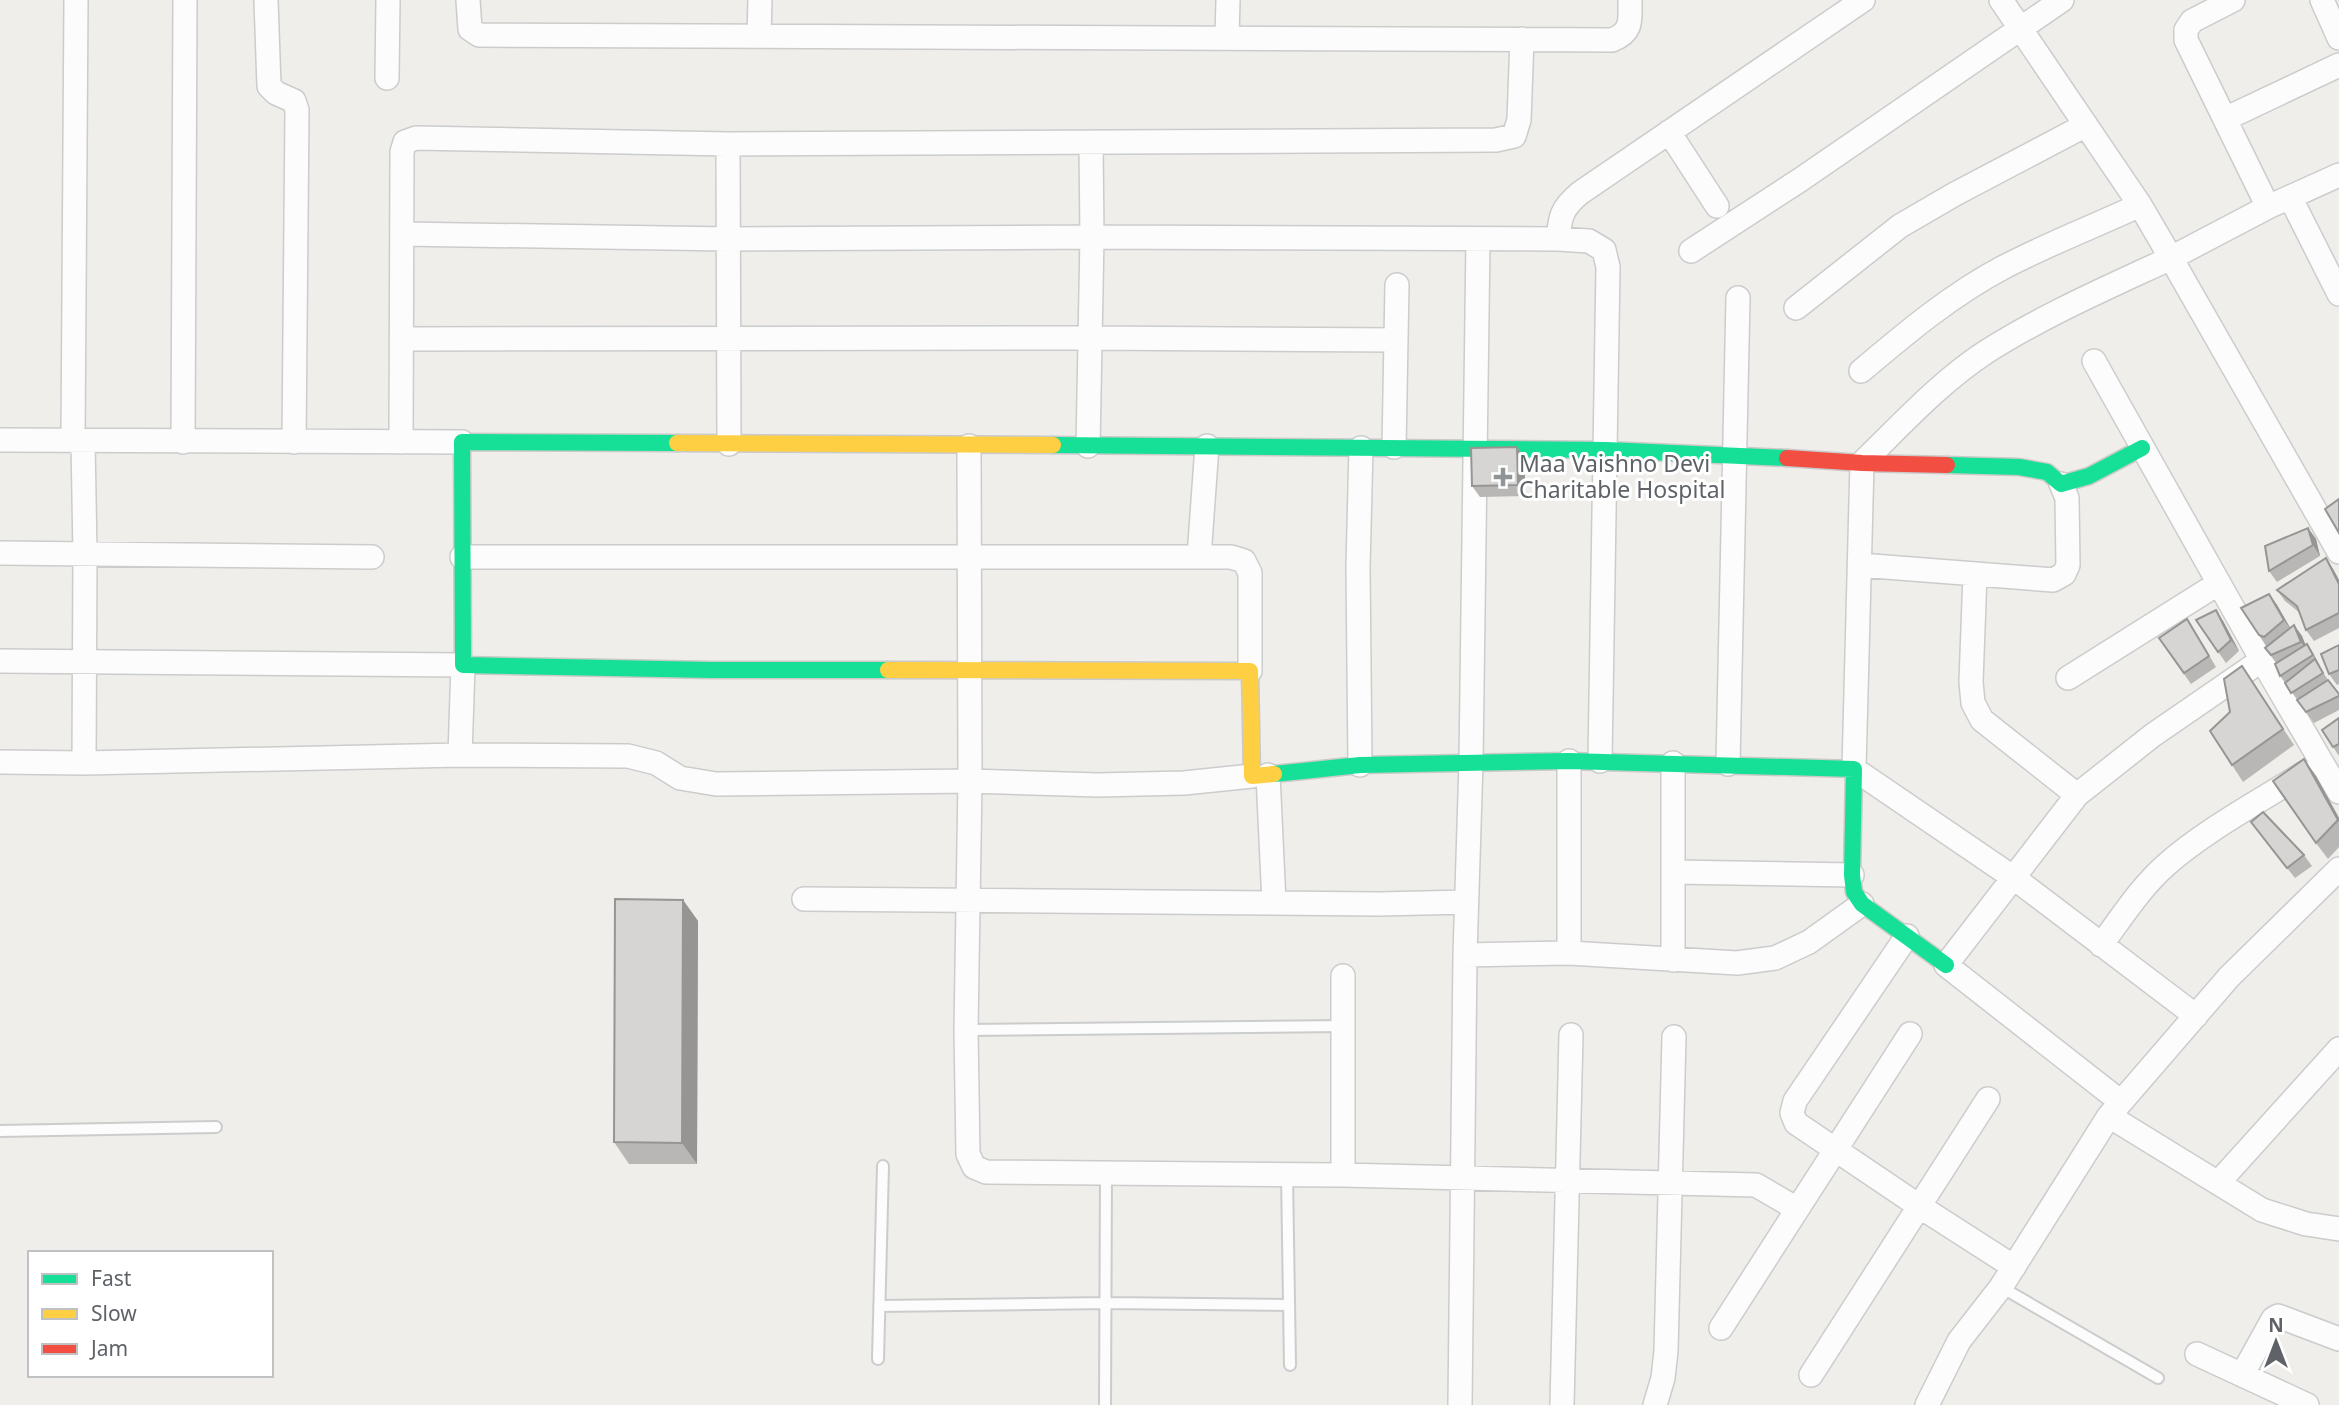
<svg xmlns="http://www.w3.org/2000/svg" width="2339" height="1405" viewBox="0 0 2339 1405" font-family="'Noto Sans',sans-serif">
<rect width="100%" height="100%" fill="#efeeea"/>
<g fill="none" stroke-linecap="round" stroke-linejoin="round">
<g stroke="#cbcccc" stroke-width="14">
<path id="lane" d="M966,1030L1343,1026
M0,1131L216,1127
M1287,1174L1290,1365
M2001,1287L2158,1378
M879,1306L1106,1303L1289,1305
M878,1359L883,1166
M1105,1405L1106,1174"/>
</g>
<g stroke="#cbcccc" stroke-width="26">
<path id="street" d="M266,0L269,86L276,93L294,101L297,110L294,442
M468,0L470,29L479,35L1612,40C1633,32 1630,20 1630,0
M2001,0L2140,205L2171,258C2109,287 2044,315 1986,352C1940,382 1901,425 1862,463L1854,769L2014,878L2196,1016
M2233,0L2192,21L2186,30V40L2268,207
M2322,0L2339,38
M759,35L760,0
M1227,38L1228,0
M387,78L388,0
M2225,119L2339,65
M1669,132L1717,206
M728,144L729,444
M2339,175L2268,207L2171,258L2339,552
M2290,197L2339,294
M402,234L729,239L1092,237L1558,239L1589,241L1604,250L1608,267L1600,761
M1558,239C1560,216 1562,208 1580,193L1863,0
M1691,251L1800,180L2062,0
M1796,308L1900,226L1955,194L2086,125
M402,339L1090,338L1396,340
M2094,361L2262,660L2339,792
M1861,371C1906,333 1951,295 2004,267C2048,244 2095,226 2140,205
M0,440L462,442
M73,441L76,0
M183,442L185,0
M401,442L402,152L405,142L416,138L728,144L1496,140L1514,136L1519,120L1522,39
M969,446L970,781L966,1030L968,1154L974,1167L986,1172L1343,1175L1756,1185L1797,1209
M1088,446L1092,237L1091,144
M1394,447L1397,285
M0,553L372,557
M462,557H1231L1244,561L1250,573V671
M1199,557L1207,446
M1860,565L2053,580L2064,574L2068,565L2067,498L2061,484
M1975,574L1971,682L1973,703L1982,720L2077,795
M0,661L463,665L460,755
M2068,678L2219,583
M0,762L84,763L85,554L83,441
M84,763L460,755L628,756L656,763L680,778L716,784L970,781L1098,785L1184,783L1252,776
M1673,763V960
M1728,764L1738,298
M1360,765L1358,567L1361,448
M1268,775L1274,903
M1673,872L1852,875
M804,899L1379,904L1466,902
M1907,936L1795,1101L1792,1113L1796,1123L1919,1206L2014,1267
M2101,945C2122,917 2140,888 2166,865C2204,831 2260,801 2304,773
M1569,953V761
M1465,955L1569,953L1737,963L1775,958L1809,942L1862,904
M1343,976V1175
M2121,1102L1946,965L2077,795L2153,735L2262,660
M2109,1116L2262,1210L2306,1224L2339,1229
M2218,1183L2339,1049
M1721,1328L1910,1034
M2197,1354L2307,1405
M1811,1375L1988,1099
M2242,1375L2273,1319L2278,1316L2339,1339
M1460,1405L1465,955L1471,762L1478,239
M1562,1405L1571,1035
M1655,1405L1663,1378L1666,1351L1674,1037
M1927,1405L1959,1341L2001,1287L2109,1116L2229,977L2339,869"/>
</g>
<g stroke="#cacacb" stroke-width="19">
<path id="fast" d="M677,443L462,442L463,665L711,670H888
M1053,445L1606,450L1787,458
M1947,465L2019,467L2047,472L2061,484L2089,476L2142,448
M1274,774L1360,765L1569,761L1854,769L1852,875L1854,892L1862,904L1946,965"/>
</g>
<g stroke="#cacacb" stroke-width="19">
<path id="slow" d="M677,443L1053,445
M888,670L1250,671L1252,776L1274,774"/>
</g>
<g stroke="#cacacb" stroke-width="19">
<path id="jam" d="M1787,458L1862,463L1947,465"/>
</g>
<use href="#lane" stroke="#fdfcfc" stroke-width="10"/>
<use href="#street" stroke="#fdfcfc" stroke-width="23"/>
<use href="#fast" stroke="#16e098" stroke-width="16"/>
<use href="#slow" stroke="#ffcf43" stroke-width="16"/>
<use href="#jam" stroke="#f24e42" stroke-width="16"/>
</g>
<path fill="#b8b7b5" d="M1517,447L1525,458V496L1480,497L1472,486Z
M2308,528L2316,539L2320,556L2277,582L2269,571Z
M2326,558L2333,569L2339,580V628L2314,641L2306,630L2300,613L2285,601L2277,590Z
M2269,594L2277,605L2290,628L2294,625L2302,636L2305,645L2307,644L2314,655L2319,666L2328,680L2339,694V710L2314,723L2280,676L2276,663L2265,648L2266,646L2241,608Z
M2216,610L2223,621L2239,651L2226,663L2196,620Z
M2194,630L2216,667L2191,684L2159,638Z
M2339,645V684L2337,685L2329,674Z
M2242,666L2294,745L2243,782L2232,765L2230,712Z
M2339,718V756L2322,730Z
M2304,759L2316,776L2339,818V847L2328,859L2316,843Z
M2251,822L2304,855L2312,866L2295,878Z
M683,900L698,921L697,1164H629L614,1142Z"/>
<path fill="#969594" d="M1517,447L1525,458V496L1518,485Z
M2308,528L2316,539L2320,556L2313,545Z
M2326,558L2333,569L2339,580V584Z
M2269,594L2277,605L2292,631L2284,620Z
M2216,610L2223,621L2239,651L2231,640Z
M2294,625L2302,636L2309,653L2301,642Z
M2307,644L2314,655L2320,666L2313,655Z
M2304,759L2316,776L2339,818V822Z
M683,900L698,921L697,1164L682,1143Z"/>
<path fill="#d6d5d3" stroke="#969594" stroke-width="2" d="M1517,447L1518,485L1472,486L1471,448Z
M2339,499V533L2325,509Z
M2308,528L2313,545L2269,571L2265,546Z
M2326,558L2339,584V613L2306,630L2297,606L2277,590Z
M2269,594L2284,620L2264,637L2259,635L2241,608Z
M2216,610L2231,640L2218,652L2196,620Z
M2187,619L2209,656L2184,673L2159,638Z
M2294,625L2301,642L2271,655L2265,648Z
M2307,644L2313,655L2280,676L2275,664Z
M2339,645V670L2329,674L2321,654Z
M2315,659L2323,673L2291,693L2285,683Z
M2242,666L2283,729L2232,765L2210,731L2230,712L2224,679Z
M2328,680L2339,694V696L2306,712L2297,700Z
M2339,718V744L2333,747L2322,730Z
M2304,759L2338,820L2316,843L2273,781Z
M2263,812L2304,855L2287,868L2251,822Z
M615,899L683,900L682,1143L614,1142Z"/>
<path fill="#919496" stroke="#fff" stroke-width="2.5" d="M1499.5 466.5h7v7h7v7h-7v7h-7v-7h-7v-7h7z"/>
<g text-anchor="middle" stroke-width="6" stroke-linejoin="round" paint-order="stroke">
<g font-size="23" fill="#5f6368" stroke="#fff" text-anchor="start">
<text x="1519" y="472">Maa Vaishno Devi<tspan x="1519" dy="26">Charitable Hospital</tspan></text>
</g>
</g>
<rect x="28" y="1251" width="245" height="126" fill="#ffffff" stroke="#bfc1c3" stroke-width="2"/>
<rect x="42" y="1274" width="35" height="10" fill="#16e098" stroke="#bfc1c3" stroke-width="2"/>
<text x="91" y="1286" font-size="21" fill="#5f6368">Fast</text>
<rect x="42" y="1309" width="35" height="10" fill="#ffcf43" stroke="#bfc1c3" stroke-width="2"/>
<text x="91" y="1321" font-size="21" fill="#5f6368">Slow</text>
<rect x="42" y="1344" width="35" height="10" fill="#f24e42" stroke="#bfc1c3" stroke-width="2"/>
<text x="91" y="1356" font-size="21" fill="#5f6368">Jam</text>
<g transform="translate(2276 1342)" stroke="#ffffff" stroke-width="5" paint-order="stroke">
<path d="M0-5L12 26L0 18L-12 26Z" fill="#5f6368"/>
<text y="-10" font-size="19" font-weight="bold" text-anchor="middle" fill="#5f6368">N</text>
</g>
</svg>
